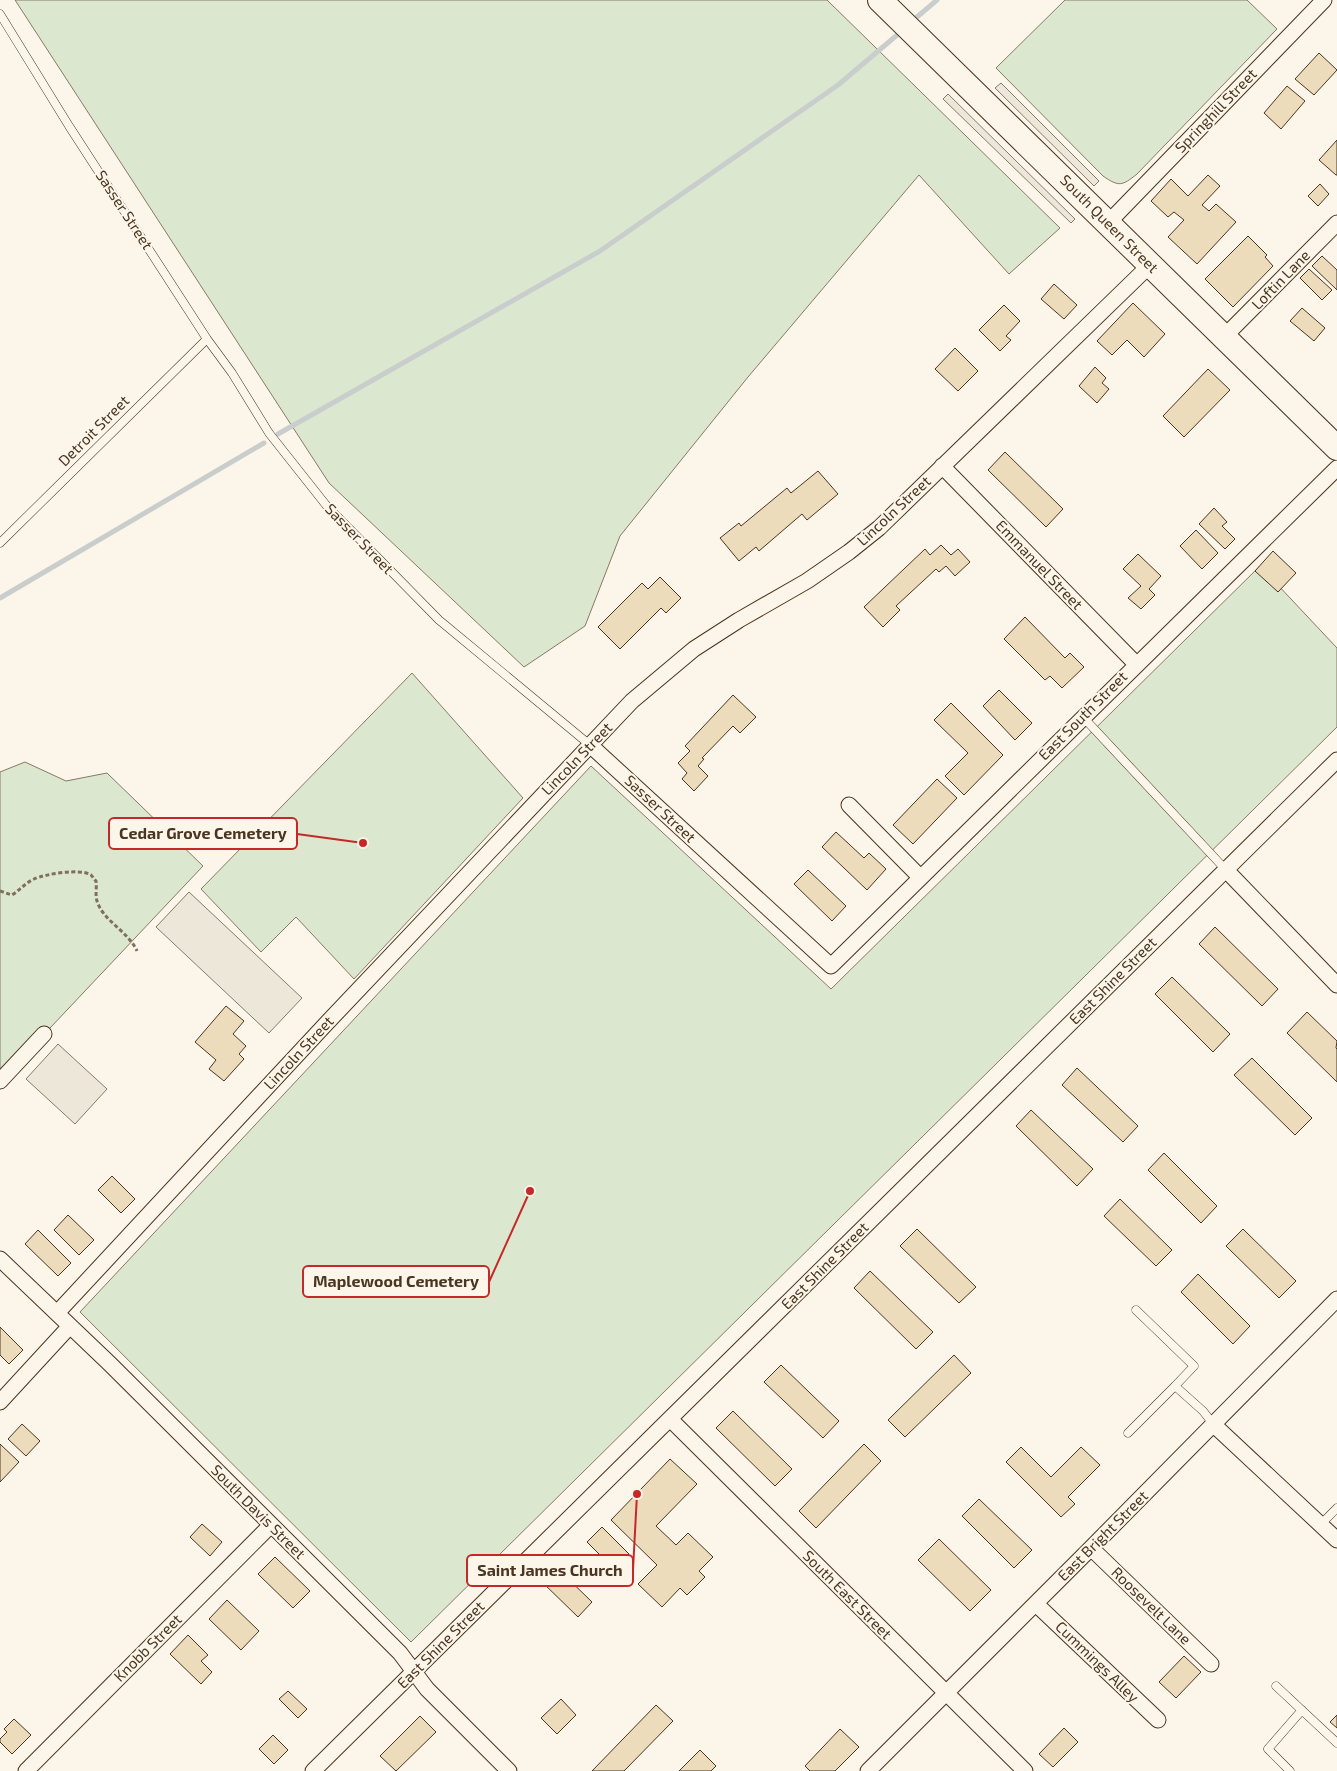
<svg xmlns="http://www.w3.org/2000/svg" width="1337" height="1771" viewBox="0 0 1337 1771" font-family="'Exo 2',sans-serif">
<rect width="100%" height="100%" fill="#fbf6e9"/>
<path fill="#dce7d0" stroke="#887966" d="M15,0H827L1060,228L1009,274L919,175L748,377L620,536L585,626L524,667L329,483Z
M1065,0H1247L1277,29L1137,174C1122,186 1119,187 1103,176L996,68Z
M1260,566L1337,648V727L411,1642L80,1312L591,766L831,989Z
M412,673L523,798L354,979L296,917L261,952L201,889Z
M25,762L66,781L107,773L203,866L0,1081V772Z"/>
<path fill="#ede7d9" stroke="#887966" d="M1001,83L1099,181L1094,186L995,88Z
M948,94L1075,219L1071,223L943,99Z
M189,892L302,998L269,1033L156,927Z
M58,1044L107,1089L75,1124L26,1079Z"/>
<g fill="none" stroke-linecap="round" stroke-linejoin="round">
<path stroke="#c9cecd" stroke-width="5" d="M911,22L937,0
M278,434L600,251L838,85L903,30
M0,598L264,443"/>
</g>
<path fill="#ecdcbc" stroke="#4a3520" d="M1319,53L1337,70L1314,95L1295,79Z
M1287,86L1305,101L1281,129L1264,113Z
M1337,140V175H1336L1319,160Z
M1208,175L1220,186L1202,205L1209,211L1216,204L1236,222L1197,264L1168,237L1184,220L1174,212L1168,217L1151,201L1171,179L1188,196Z
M1320,184L1329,194L1318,206L1308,196Z
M1248,236L1267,255L1265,257L1273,266L1233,307L1205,279Z
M1322,256L1337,270V290L1312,266Z
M1309,269L1332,290L1322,300L1300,278Z
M1054,284L1077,305L1064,319L1041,299Z
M1133,303L1165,334L1144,357L1127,340L1112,355L1097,341Z
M1004,305L1020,321L1006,336L1011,340L1000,351L979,330Z
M1302,308L1325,328L1314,341L1290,321Z
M955,348L978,371L958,391L935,369Z
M1095,367L1106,378L1102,383L1109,389L1097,403L1079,386Z
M1208,369L1230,390L1184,437L1163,416Z
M1005,452L1063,509L1046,527L988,470Z
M818,471L838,494L807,520L802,514L759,551L756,547L739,561L720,538L739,523L741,526L787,488L791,493Z
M1214,508L1227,522L1222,526L1235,539L1225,549L1199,524Z
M1196,530L1218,553L1202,569L1180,546Z
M941,545L951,555L958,549L970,562L955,576L946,566L939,572L936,569L896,606L900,610L883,627L864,607L925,549L930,555Z
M1273,551L1296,573L1278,592L1255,571Z
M1138,554L1161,576L1149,589L1155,595L1141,609L1128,598L1141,586L1123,569Z
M660,577L681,598L666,613L661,608L620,649L598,627L642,583L648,589Z
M1025,617L1065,658L1070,653L1084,667L1062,688L1050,676L1045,680L1004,639Z
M999,690L1032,723L1015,740L983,706Z
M733,695L756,717L740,733L733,726L702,758L704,759L698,766L708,776L694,791L682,779L687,773L678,763L690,751L685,746Z
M951,703L1003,755L964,795L945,776L968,753L934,720Z
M937,779L957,798L913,844L893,825Z
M836,832L864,858L869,853L886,869L867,890L822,847Z
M808,870L846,906L832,921L794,884Z
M1215,927L1278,989L1262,1006L1199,944Z
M1172,977L1230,1034L1213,1052L1155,994Z
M226,1006L244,1021L233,1034L246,1046L239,1054L244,1059L224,1081L209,1069L216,1060L195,1042Z
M1307,1012L1337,1041L1336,1048L1337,1049V1082L1287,1033Z
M1252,1058L1312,1118L1295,1135L1234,1075Z
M1077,1068L1138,1126L1123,1142L1062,1085Z
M1031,1110L1093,1169L1077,1186L1016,1126Z
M1164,1153L1217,1206L1201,1223L1148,1170Z
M112,1176L135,1199L121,1213L98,1190Z
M1120,1199L1172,1250L1156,1266L1104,1216Z
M68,1215L94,1240L79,1255L54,1230Z
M917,1229L976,1287L959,1303L900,1246Z
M1243,1229L1296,1281L1279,1298L1226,1246Z
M38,1230L71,1263L58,1276L25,1244Z
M870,1271L933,1332L916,1349L854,1288Z
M1198,1274L1250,1326L1233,1344L1181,1292Z
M0,1327L23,1350L9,1364L0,1355Z
M954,1355L971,1373L905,1437L888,1420Z
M781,1365L839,1421L823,1438L764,1382Z
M733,1411L792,1469L775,1486L716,1428Z
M22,1424L40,1441L26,1456L8,1439Z
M0,1444L19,1462L0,1482Z
M864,1444L881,1461L816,1528L799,1511Z
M1021,1447L1051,1477L1081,1447L1100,1465L1068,1497L1075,1504L1061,1517L1006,1462Z
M670,1459L697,1484L656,1526L676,1545L688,1533L713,1557L699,1571L705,1577L687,1595L680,1588L662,1607L638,1584L657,1565L611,1520Z
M979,1499L1032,1550L1014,1568L962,1516Z
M202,1524L222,1542L210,1556L190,1537Z
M602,1527L629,1554L615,1570L587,1542Z
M939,1539L991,1590L970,1611L918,1560Z
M275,1557L310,1591L293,1608L258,1574Z
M555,1566L592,1602L578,1617L541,1581Z
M227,1600L259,1631L241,1650L209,1619Z
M188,1635L208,1655L201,1661L212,1672L201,1684L170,1654Z
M1184,1656L1201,1672L1176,1698L1159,1682Z
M288,1691L307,1709L298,1718L279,1699Z
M561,1699L576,1715L557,1734L541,1718Z
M656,1705L673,1721L624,1771H592Z
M1337,1715V1728L1330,1722Z
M420,1716L436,1732L396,1771L380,1756Z
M14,1719L31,1735L12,1754L0,1742V1739L7,1732L4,1729Z
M1064,1728L1078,1742L1053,1767L1039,1754Z
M840,1729L859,1747L835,1771H810L805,1766Z
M273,1735L288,1750L274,1764L259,1749Z
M700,1750L716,1766L711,1771H679Z"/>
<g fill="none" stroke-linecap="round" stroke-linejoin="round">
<g stroke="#4a3520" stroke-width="9">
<path id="service" d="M0,14L69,126L207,339L232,373L269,433L326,505L439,620L590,745
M0,543L207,339
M1083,717L1226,870
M1136,1310L1194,1366L1175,1386L1203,1411L1214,1425
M1128,1433L1175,1386
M1320,1525L1337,1508
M1276,1686L1337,1743
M1290,1771L1268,1749L1302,1710"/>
</g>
<g stroke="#4a3520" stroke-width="17">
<path id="minor" d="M1108,223L1324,0
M1224,337L1337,223
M942,466L1136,664
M590,745L831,966L1337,468
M849,805L920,877
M1226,870L1337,985
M0,1081L44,1034
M0,1259L110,1364L400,1653L427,1689L509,1771
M57,1313L324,1026L632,701L694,649L739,620L807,581L849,552L879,528L1150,265
M0,1402L70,1326
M670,1419L1025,1771
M1214,1425L1337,1540
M1091,1548L1211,1664
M1036,1604L1158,1720
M26,1771L271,1525
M313,1771L1337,760
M868,1771L1091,1548L1337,1299"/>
</g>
<g stroke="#4a3520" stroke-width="26">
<path id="primary" d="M880,0L1337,448"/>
</g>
<path stroke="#7f6f5c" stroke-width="3" stroke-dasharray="4 2.5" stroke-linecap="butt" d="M0,891L12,895C20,890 25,883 34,879C45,874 81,868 91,875C93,877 94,879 96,881C97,887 95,895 97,901C103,921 128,931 137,951"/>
<use href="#service" stroke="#fbf6e9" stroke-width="8"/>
<use href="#minor" stroke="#fbf6e9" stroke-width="15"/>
<use href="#primary" stroke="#fbf6e9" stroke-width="24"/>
</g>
<g text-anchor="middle" stroke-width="4" stroke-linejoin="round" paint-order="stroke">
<g font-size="15" fill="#4a3520" stroke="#fbf6e9">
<text transform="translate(1216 111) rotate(-46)" y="5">Springhill Street</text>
<text transform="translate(124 210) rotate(57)" y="5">Sasser Street</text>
<text transform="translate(1109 224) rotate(45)" y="5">South Queen Street</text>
<text transform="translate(1281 280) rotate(-46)" y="5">Loftin Lane</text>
<text transform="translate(94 431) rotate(-45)" y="5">Detroit Street</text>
<text transform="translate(894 511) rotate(-43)" y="5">Lincoln Street</text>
<text transform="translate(359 539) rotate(46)" y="5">Sasser Street</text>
<text transform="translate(1039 565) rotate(46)" y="5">Emmanuel Street</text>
<text transform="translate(1083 716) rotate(-45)" y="5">East South Street</text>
<text transform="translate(577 759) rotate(-46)" y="5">Lincoln Street</text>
<text transform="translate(660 809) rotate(43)" y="5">Sasser Street</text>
<text transform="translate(1113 981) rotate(-45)" y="5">East Shine Street</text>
<text transform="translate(299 1053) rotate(-47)" y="5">Lincoln Street</text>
<text transform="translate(825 1266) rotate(-45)" y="5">East Shine Street</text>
<text transform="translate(258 1512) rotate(45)" y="5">South Davis Street</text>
<text transform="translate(1103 1536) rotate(-45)" y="5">East Bright Street</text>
<text transform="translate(847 1595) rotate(45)" y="5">South East Street</text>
<text transform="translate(1151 1606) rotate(44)" y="5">Roosevelt Lane</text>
<text transform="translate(441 1645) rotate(-45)" y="5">East Shine Street</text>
<text transform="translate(148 1648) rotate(-45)" y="5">Knobb Street</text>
<text transform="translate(1097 1662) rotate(44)" y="5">Cummings Alley</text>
</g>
</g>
<path fill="none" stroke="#c62828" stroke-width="2" d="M363 843L297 834M530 1191L489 1282M637 1494L633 1570"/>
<g fill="#c62828" stroke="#fbf6e9" stroke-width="2">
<circle cx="363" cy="843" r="5"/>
<circle cx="530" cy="1191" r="5"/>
<circle cx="637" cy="1494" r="5"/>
</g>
<g fill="#fbf6e9" stroke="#c62828" stroke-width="2">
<rect x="109" y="818" width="188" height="31" rx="5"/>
<rect x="303" y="1266" width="186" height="31" rx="5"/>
<rect x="467" y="1555" width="166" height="31" rx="5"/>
</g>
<g font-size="16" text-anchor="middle" font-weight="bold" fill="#4a3520">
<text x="203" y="839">Cedar Grove Cemetery</text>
<text x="396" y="1287">Maplewood Cemetery</text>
<text x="550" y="1576">Saint James Church</text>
</g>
</svg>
